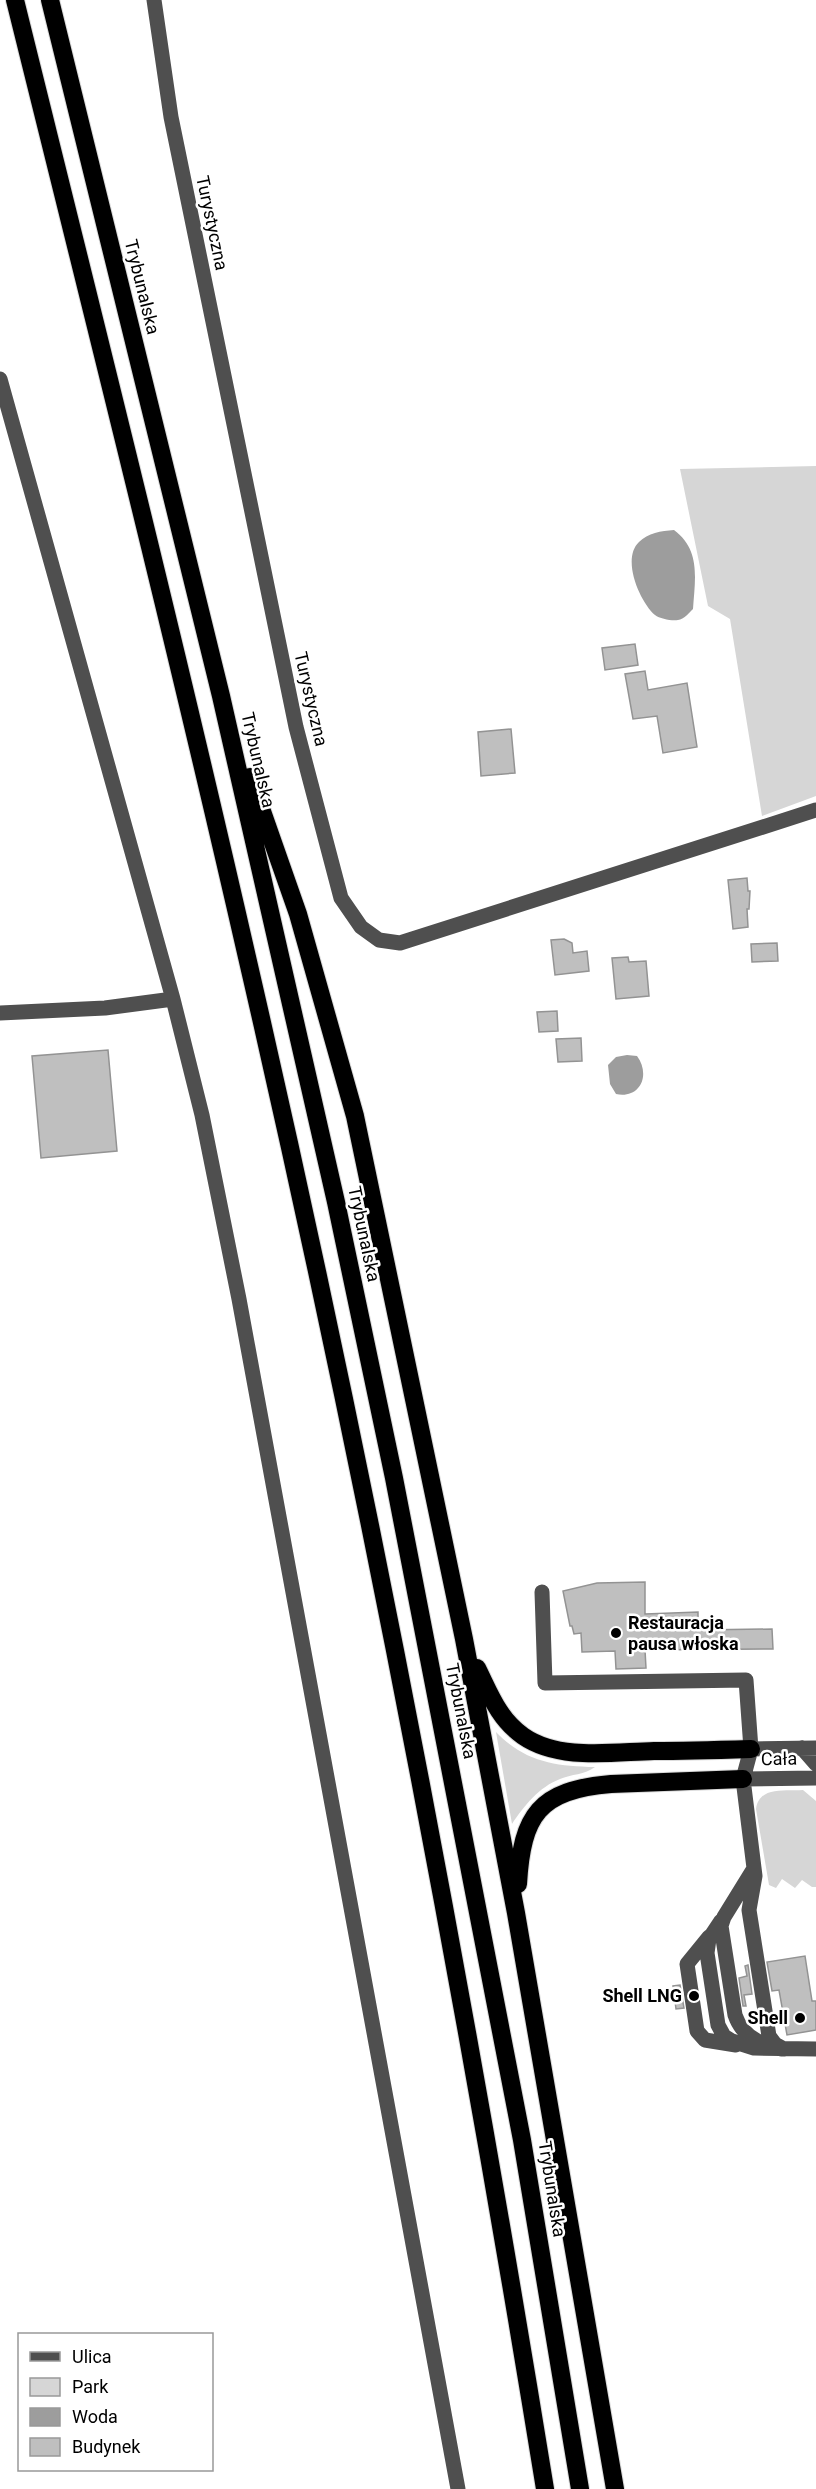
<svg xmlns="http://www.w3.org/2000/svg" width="816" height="2489" viewBox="0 0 816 2489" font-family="Roboto,sans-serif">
<rect width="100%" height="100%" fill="#fff"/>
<path fill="#d6d6d6" d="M816,466V796L762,816L730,619L708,606L680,469Z
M496,1732C525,1762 555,1766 595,1767C585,1775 571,1774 560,1779C539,1787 524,1806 512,1824Z
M803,1790L816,1801V1887H812L802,1880L795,1888L782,1879L776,1888L769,1885L756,1809C759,1786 785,1791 803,1790Z"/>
<path fill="#9d9d9d" d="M674,530C701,550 695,579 693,609C689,613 684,619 678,620C672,621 660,619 655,615C640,602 621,559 639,542C648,533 661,531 674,530Z
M627,1055L637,1056C651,1075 640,1099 616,1094L610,1084L608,1065L616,1057Z"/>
<path fill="#bfbfbf" stroke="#939393" stroke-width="1.5" d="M635,644L638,665L605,670L602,648Z
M645,671L648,690L687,683L697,747L663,753L657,716L633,719L625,674Z
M511,729L515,773L481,776L478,732Z
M747,878L748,891H750L749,909H747L748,927L733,929L728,880Z
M564,939L572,943L573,953L587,951L589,971L555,975L551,940Z
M777,943L778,961L752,962L751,944Z
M628,957L629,962L646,961L649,996L616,999L612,958Z
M557,1011L558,1031L539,1032L537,1012Z
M581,1038L582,1061L558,1062L556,1039Z
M108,1050L117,1151L41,1158L32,1056Z
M645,1582V1614L698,1612V1630L772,1629L773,1649L645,1650L646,1668L616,1669L615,1651L582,1652L581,1633L574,1634L572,1626H570L563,1591L597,1583Z
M805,1956L812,2001H816V2030L787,2035L779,1990L772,1991L767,1962Z
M748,1965L752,1994L744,1995L746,2006H743L739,1978L747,1976L745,1966Z
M680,1985L684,2008L676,2009L673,1986Z"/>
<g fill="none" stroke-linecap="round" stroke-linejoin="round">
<g stroke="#dbdbdb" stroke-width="20">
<path id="highway" d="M15,0C94,319 174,637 247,957C364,1464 462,1976 545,2489
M50,0L221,696L336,1202L394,1478L522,2140L580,2489
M250,777L298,914L355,1116L464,1639L516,1913L615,2489
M477,1668C490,1694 498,1718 523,1736C559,1761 612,1752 654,1751C686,1751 719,1750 751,1749
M518,1884C522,1815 539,1790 611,1784L743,1779"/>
</g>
<path stroke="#4f4f4f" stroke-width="15" d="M154,0L171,117L296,727L341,898L361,927L379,940L400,943L816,810
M0,379L173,999L202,1115L239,1299L458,2489
M0,1013L105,1008L173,999
M542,1592L545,1683L746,1680L751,1749L743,1779L755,1876L749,1910L769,2036L775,2044L784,2049
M802,1748L816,1764
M751,1749L816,1748
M743,1779L816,1778
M753,1870L724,1917L721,1926L735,2015C742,2036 760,2045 781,2049
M721,1921L709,1939L707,1953L718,2025L724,2036L732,2041L754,2048L816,2049
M709,1937L687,1964L697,2031L705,2040L736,2045"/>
<use href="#highway" stroke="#000" stroke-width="18"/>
</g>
<g fill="#000" stroke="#fff" stroke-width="2">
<circle cx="616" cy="1633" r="6"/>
<circle cx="694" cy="1996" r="6"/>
<circle cx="800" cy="2018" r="6"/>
</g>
<g text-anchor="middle" stroke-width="5" stroke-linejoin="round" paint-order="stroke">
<g font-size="18" fill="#000" stroke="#fff">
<text transform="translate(212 223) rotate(78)" y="6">Turystyczna</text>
<text transform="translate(142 287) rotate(76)" y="6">Trybunalska</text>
<text transform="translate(311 699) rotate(77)" y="6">Turystyczna</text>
<text transform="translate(258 760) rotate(77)" y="6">Trybunalska</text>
<text transform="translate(364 1234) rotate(78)" y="6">Trybunalska</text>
<text transform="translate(461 1711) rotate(79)" y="6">Trybunalska</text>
<text transform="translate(779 1759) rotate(-1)" y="6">Cała</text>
<text transform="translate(552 2189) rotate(81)" y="6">Trybunalska</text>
</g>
<g font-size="18" font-weight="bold" fill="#000" stroke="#fff" text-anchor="end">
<text x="628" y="1629" text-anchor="start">Restauracja<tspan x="628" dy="21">pausa włoska</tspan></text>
<text x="682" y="2002">Shell LNG</text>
<text x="788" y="2024">Shell</text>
</g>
</g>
<rect x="18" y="2333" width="195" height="138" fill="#ffffff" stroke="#999999" stroke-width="1.5"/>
<rect x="30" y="2352" width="30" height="9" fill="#4f4f4f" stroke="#999999" stroke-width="1.5"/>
<text x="72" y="2363" font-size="18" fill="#000000">Ulica</text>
<rect x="30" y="2378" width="30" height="18" fill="#d6d6d6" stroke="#999999" stroke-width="1.5"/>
<text x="72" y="2393" font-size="18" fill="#000000">Park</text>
<rect x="30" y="2408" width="30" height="18" fill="#9d9d9d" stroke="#999999" stroke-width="1.5"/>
<text x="72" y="2423" font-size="18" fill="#000000">Woda</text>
<rect x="30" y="2438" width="30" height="18" fill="#bfbfbf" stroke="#999999" stroke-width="1.5"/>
<text x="72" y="2453" font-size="18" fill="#000000">Budynek</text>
</svg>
